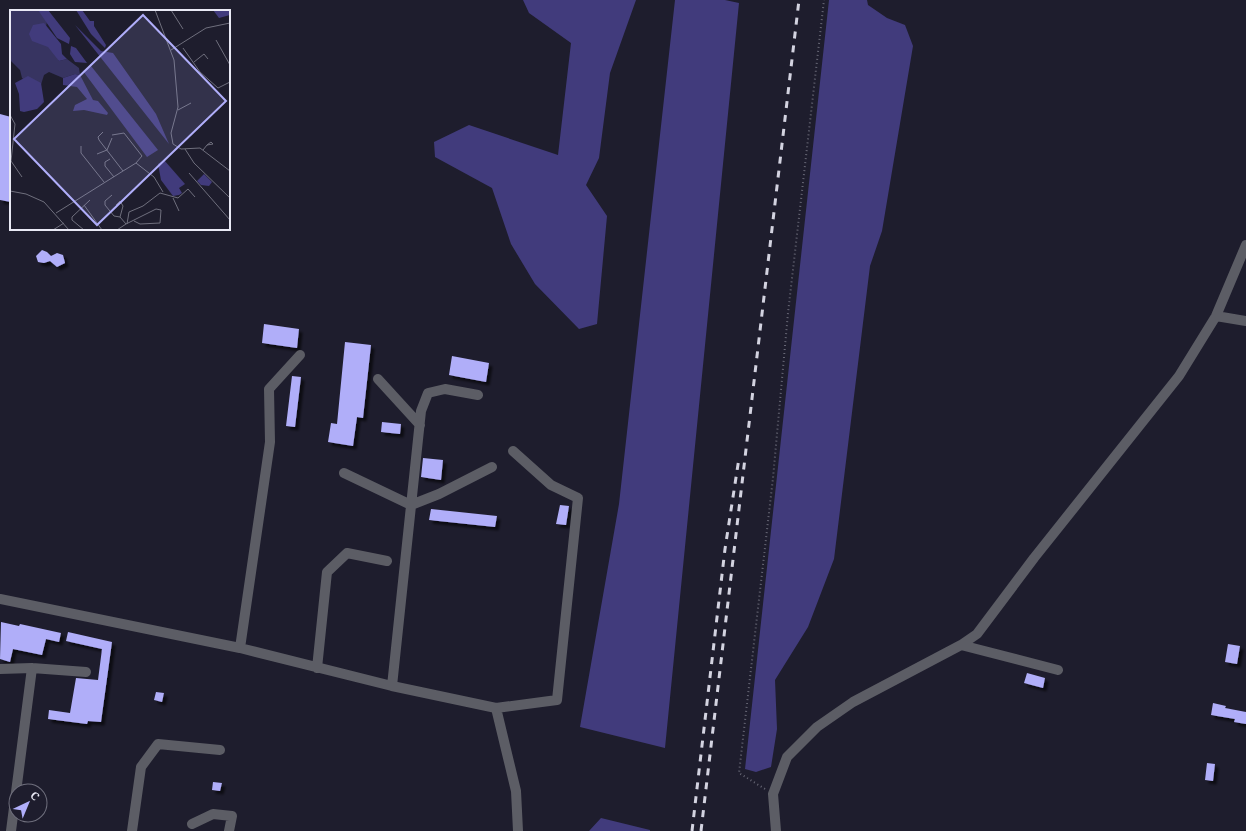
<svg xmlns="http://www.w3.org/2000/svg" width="1246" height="831" viewBox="0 0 1246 831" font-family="'Noto Serif',serif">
<defs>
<filter id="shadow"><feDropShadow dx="3.5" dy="3.5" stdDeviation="1" flood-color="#0009"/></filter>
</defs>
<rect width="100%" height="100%" fill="#1e1d2d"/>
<path fill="#413b7c" d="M523,0H636L610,73L599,158L586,185L607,216L597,324L579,329L535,284L511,244L492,188L435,157L434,142L469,125L558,155L571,43L529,13Z
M675,0H725L739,3L665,748L580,727L619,504Z
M829,0H867L868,5L887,18L905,25L913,46L882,231L870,266L834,559L808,627L775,680L777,729L771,767L756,772L745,769Z
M601,818L650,830V831H589Z"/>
<path fill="#b0aef9" filter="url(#shadow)" d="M0,114L11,117V202L0,200Z
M42,250L47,252L51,256L57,253L63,255L65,263L57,267L50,261L44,263L38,262L36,256Z
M264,324L299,329L297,348L262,343Z
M345,342L371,345L363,418L357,417L353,446L328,442L331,423L337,424Z
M452,356L489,363L486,382L449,375Z
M292,376L301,377L295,427L286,426Z
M382,422L401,424L400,434L381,432Z
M423,458L443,460L441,480L421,477Z
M560,505L569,506L566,525L556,524Z
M431,509L497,516L495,527L429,520Z
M1,622L19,626L20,624L61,633L59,642L46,639L42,655L13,649L10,662L0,659Z
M68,632L112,642L101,722L88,721L87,724L48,719L49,710L70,713L76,678L98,680L102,649L66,641Z
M1228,644L1240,646L1237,664L1225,662Z
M1027,673L1045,678L1043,688L1024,683Z
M156,692L164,693L162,702L154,700Z
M1213,703L1226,706L1225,708L1246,712V724L1234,722L1235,719L1211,715Z
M1207,763L1215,764L1213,781L1205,780Z
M213,782L222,783L220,791L212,790Z"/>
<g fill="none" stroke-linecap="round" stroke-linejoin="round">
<path stroke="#676775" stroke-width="2" stroke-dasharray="1 3" stroke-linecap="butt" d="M765,789L739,773L773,478L788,313L824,0"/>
<path stroke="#5c5d65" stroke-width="10" d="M1216,316L1246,321
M378,379L420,425
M344,473L411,505L439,494L492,467
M0,599L240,648L392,686L421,411L428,393L445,389L478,395
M961,645L1058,670
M240,648L270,442L269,389L300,355
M317,668L327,572L347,553L387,561
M0,669L32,668L86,672
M392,686L496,708L516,791L518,831
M496,708L557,700L578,498L551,485L513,451
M192,824L213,814L232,816L229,831
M11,831L32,668
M132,831L141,767L158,744L220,750
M776,831L773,794L787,757L817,727L853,702L961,645L977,634L1034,558L1179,376L1216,316L1246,245"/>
<path stroke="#d3d3e0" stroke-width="3" stroke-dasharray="7 7" stroke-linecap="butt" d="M692,831L725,549L739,458
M701,831L799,0"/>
</g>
<g transform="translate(10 10)">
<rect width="220" height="220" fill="#1e1d2d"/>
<path d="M0,0H39L36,17L42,37L49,51L57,49L69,58L70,65L65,64L53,68L39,62L34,65L29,81L12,68L10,60L0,50Z" fill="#373461"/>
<path d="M28,0H38L60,28L59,34L47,28ZM66,0H72L80,11H84V16L96,35L95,38L81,24ZM203,0H220V5L209,8ZM34,13L51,34L52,44L57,49L49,51L38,37L22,31L19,24L23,15ZM65,15L91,41L103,43L146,104L159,134ZM61,36L66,38L77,53L65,52L60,44ZM81,56L148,140L137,147L73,61ZM65,64L70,65L83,90L88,91L98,103L97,105L74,100L63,101L65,95L77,89L67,77L53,75V68ZM18,66L31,73L34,92L27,99L14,102L10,101L9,84L5,73ZM154,150L175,174L169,178L172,183L169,185L163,186L151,170L148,154ZM194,164L202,172L199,176L191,175L187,171Z" fill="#413b7c"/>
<path fill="none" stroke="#6f6f7d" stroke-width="1" d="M145,0L164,50L168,97L161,123L163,134L171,139L190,138L220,161M161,0L173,19M206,30L220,55M173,38L190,62L208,78L220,72M161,40L196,18L220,13M184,52L194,44L198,49M168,100L181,93M0,105L5,114L1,151L12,167M102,125L114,123L132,146L126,153M71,136V143L94,172M175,139L184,153L220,188M193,140L197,135L201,132L203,134L197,135M87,144L97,140L102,128M100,149L95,152V156L104,167M113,161L126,153L144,167L153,182M179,163L220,210M0,181L16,184L34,192L59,220M102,185L95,191V195L104,206L110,207L116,214M163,188L169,201M74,195L92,220M106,195L110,191L113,196L110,207M46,203L113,161L89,130L88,127L93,122M117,214L119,202L133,196L150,183L168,188L178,179L185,187M43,220L54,213M74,220L62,210V207L80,190M107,220L116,214L146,199L151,200L150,213L130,214L124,211"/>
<path fill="#b0aefa" fill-opacity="0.15" stroke="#b0aefa" stroke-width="2" d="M133,5L216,91L87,215L4,129Z"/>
<rect width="220" height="220" fill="none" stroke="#e9e9f5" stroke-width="2"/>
</g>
<g transform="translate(28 803) rotate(44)"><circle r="19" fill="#1e1d2d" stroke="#6f6f7d"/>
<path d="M0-3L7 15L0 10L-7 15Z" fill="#b0aefa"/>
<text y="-6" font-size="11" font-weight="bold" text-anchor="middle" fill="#e9e9f5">С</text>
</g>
</svg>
